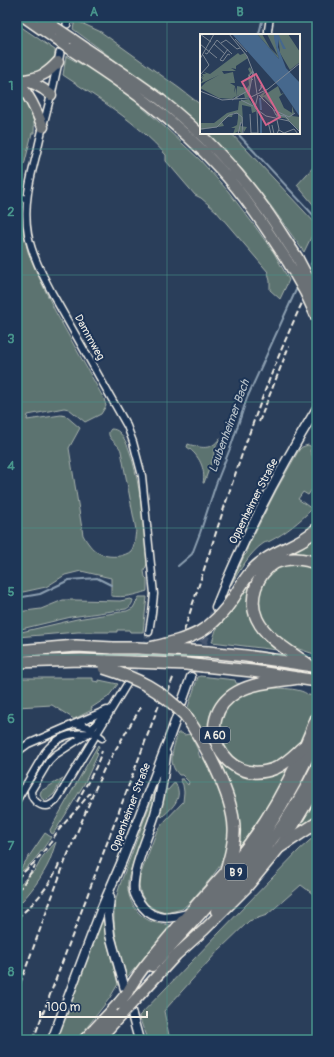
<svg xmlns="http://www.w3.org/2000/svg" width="334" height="1057" viewBox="0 0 334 1057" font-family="Pangolin,sans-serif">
<rect width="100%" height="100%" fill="#2a3e5a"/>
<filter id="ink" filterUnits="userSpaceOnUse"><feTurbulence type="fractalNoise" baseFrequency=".025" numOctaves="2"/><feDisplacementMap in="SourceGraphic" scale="8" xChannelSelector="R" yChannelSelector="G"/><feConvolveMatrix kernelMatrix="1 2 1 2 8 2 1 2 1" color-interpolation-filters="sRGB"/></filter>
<g filter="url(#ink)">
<path fill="#5c736f" stroke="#a8b2ac" d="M75,20L101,32L179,88L201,105V129L180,109L73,29Z
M17,24L55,50C56,63 42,73 30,75C26,75 21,74 17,73Z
M66,56L94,71L135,101L166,128L200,160L228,191L254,225L274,253L289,280L280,299L270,290V281L268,272L216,211L201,198L195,195L166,161V155C137,122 99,99 63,75Z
M17,92C27,103 36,117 34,133H32L25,162L23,166L17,172Z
M206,133H231L317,225L304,252L271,206L243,170Z
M317,163V209L297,185Z
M17,213L20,218L28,252L35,269L55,311L104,399L106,406L101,414L85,422L69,409L64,408L28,415L27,420L61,415L66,416L80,428L69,448L83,535C92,551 100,558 120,556C123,555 128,554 131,551C135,546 135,536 136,530C131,504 126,477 121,451C119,443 103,437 111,429C114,429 117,430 119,432C137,448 144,527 148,553L147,564L144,571L145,577L147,579V591C135,595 124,598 111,596V578L81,571L65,575L46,587L23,592L17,590Z
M220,438L214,451V455L204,483H203C206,469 199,455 187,447L188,444C201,448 211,451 220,438Z
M308,445L312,447L310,451L315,461L314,478L317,482V490L313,488L308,495L303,492L298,499L312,509C300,521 286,533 270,541C269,542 266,542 264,543C250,552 240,570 231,585L244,556L247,553V548L277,489L299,450L302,447Z
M317,533V560C308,557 300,554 290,556C263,559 241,589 252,615C258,632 271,642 285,651L212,642L216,630L227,616L252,576L258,569L268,561L307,541Z
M293,563L317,568V655L296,648L287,644L271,632L258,611V590L267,575L279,566Z
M139,597H147L143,632H130L129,630H117V632H78L17,637V633L77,619L127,611L133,608Z
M130,599L133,600C132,605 130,607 126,609L71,617L17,630V612L41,609L63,600H76L120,601Z
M200,676L235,680L236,683L244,684L211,724L235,770L288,765L290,766L270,802L238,850L240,824L236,805L230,789L187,710L198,677Z
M17,678H93V681L99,682V680L118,684L108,697L91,708L92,710L74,719L52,705L17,707Z
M260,688C271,688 301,687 308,695L317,696V699L314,705L309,723L300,743L281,762L254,768L236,763L223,750L218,730L225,709L246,691Z
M178,733H182L184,735L190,734L197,748L200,758L203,754L217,783L227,809L230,834L228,846L219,867L211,878L190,902L182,909L174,911L165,913L156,910L147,904L141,894L139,885L140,876L156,833L163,823L183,802L184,792L183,785L180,779H183L188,785L189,782L182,775H179C178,773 176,772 175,770C168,758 175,744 178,733Z
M98,745L99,747L96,752L98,754L84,784L66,814L53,834L51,833L50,830Z
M63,778L54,794L47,800L42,799L40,795L41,791Z
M175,782C184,798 173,807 162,817L159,815L165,789L168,790Z
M157,787H158C154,803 150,819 144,834C139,848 133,861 129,875C124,892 133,913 150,921C157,924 164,924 171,925L172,927L127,977C120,957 113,932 114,911C116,891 125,872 132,853C140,831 148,809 157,787Z
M317,794V820L298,829L297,828Z
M45,833L51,837C43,849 30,868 17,874Z
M317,834V897L301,885L267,915L249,921L218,951L164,1011L170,1040H147L139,1016L299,850Z
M56,842C54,848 52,854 50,860C43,876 29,895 17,906V887L36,869L43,856Z
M101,920L104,921L106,938L118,984L109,999L77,1040H56Z"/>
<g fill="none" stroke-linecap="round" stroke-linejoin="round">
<path stroke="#8c9fb1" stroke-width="2" d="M257,35L259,34L263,17
M237,133L317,219
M311,264L317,253
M178,566L192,554L200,533L216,484L231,446L247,398L296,290
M17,598L40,594L69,580L97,578L111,585"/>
<path stroke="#48596f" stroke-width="6" stroke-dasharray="6 3" stroke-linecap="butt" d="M129,679C138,664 145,649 149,632"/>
<path stroke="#48596f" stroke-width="8" stroke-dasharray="8 4" stroke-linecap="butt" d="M191,677L216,607"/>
<g stroke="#f4f1e8" stroke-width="9">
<path id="minor" d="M268,35V30L270,17
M51,95C46,114 41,133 37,152C30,179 23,206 28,234C32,255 42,274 52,293L127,426L133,442L142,476L154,594L152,613L149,632
M17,197L27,199
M111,709L98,721L89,733L55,755L49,761L31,791C31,799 39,807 47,806C50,806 53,803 56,801L127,684
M75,724L88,727L102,738
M17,752L28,744L74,724L107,710
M17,800L45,752C58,736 69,733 90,733"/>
</g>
<g stroke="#f4f1e8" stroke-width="10">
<path id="tertiary" d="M67,24L69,17
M51,95L60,53"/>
</g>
<g stroke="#f4f1e8" stroke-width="11">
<path id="secondary" d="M216,607C243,538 278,472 317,408
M166,754C164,774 161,795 155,814C149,834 131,872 134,891C135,897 139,902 143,907C155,922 172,918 188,914
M110,897L108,916L110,935L139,1040
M52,1040L103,905L122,861L167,744L191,677"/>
</g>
<g stroke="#f4f1e8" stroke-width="13">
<path id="trunk" d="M24,17L57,40
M41,17L59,30
M71,38C101,59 132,78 161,100C200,131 236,168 265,209C276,224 286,241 297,257
M68,48C123,83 176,120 220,169C246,197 267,230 288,262
M17,78C30,81 41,86 51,95
M25,80C41,77 47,74 58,62
M21,86C31,98 37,112 43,127
M216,911C254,866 291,819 317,766
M152,966C185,931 218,896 247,858C275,821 299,780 317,737
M127,993C138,973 152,957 167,939C188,914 209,890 231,866C269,823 296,769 317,716
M135,1000L176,955L204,930L246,888L280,847L295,823L317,786
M84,1040L118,1004
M98,1040L121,1015"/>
</g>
<g stroke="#f4f1e8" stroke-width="14">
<path id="motorway" d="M234,597C243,582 251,568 266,559C282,548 303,543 317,529
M17,651L76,646L113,648
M208,652L246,656L307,665
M17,662L81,660L107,661
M203,666L252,671L317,681
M310,666C293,653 266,639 257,619C248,600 256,574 275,563C288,557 304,558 317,564
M299,678C279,681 255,682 237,692C190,719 223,790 276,768C287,763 295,754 303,747
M185,715C204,742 233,795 234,828C235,842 230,857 226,871
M280,847L309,828L317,823"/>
</g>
<use href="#minor" stroke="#1d3557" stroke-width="6"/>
<use href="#tertiary" stroke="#1d3557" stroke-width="7"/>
<use href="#secondary" stroke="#1d3557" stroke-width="8"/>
<use href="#trunk" stroke="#6b6f75" stroke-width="10"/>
<use href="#motorway" stroke="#6b6f75" stroke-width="11"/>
<path stroke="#f4f1e8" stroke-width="2" stroke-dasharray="6 3" stroke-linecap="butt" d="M316,273L317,271
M259,422L289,346
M184,631L194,600C227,500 257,399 302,303
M168,692L174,675
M77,802L96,767L102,751
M17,878L35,862L51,842L57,832L82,803L90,793
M17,890L22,886L35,866
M17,918C35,903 50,886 59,864
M17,992L66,859L96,787L104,769L141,707
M33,1040L160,702"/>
<g stroke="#f4f1e8" stroke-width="13" stroke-linecap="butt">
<path id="trunk-bridge" d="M59,30L71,38
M57,40L68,48
M297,257L317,295
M288,262L305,292L317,318
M118,1004L127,993
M121,1015L135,1000"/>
</g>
<g stroke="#f4f1e8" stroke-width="14" stroke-linecap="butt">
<path id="motorway-bridge" d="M113,648H137L208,652
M150,648C191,638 210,634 234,597
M107,661L186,664L203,666
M104,668C139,679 159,689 185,715"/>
</g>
<use href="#trunk-bridge" stroke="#6b6f75" stroke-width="10"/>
<use href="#motorway-bridge" stroke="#6b6f75" stroke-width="11"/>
</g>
</g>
<path fill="none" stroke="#48958c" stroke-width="1" stroke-opacity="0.55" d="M167,17V1040M17,149H317M17,275H317M17,402H317M17,528H317M17,655H317M17,782H317M17,908H317"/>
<g text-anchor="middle" stroke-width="4" stroke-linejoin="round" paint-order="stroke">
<g fill="#1d3557" stroke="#b4b9bc" stroke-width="1">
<rect x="200" y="727" width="30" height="16" rx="3"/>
<rect x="225" y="864" width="22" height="16" rx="3"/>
</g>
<g font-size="10" font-weight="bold" fill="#f4f1e8">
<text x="215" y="739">A 60</text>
<text x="236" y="876">B 9</text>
</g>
<g font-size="11" fill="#f4f1e8" stroke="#1d3557">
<text transform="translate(90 337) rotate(61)" y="4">Dammweg</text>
<text transform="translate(253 501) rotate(-63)" y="4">Oppenheimer Straße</text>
<text transform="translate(130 807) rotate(-69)" y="4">Oppenheimer Straße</text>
</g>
<g font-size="12" font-style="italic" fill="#b7c1c8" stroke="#1d3557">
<text transform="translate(229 426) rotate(-70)" y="4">Laubenheimer Bach</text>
</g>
</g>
<g transform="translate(200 34)">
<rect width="100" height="100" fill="#2a3e5a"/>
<path d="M57,0H62L70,14L78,22L67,0H74L79,25ZM78,0H88L100,18V28L90,36L80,19ZM38,19L40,21L45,19L48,24L36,32V35L31,34L36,37H22L24,40L33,38L35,49H30L35,52L34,59L36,53L37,62V52L47,54L49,51L48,41L50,39L48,35L50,33L53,39L49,41L51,45L49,63L45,64L44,60L37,62L38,65H34L36,62L32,65L19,64L0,54L6,48L19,41L0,50L3,46L0,42L3,44L1,41L4,43L2,40H6L4,38L10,40ZM78,52L81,60L84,59L79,63L84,74L92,79V72L94,79L92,82L100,83V97L85,84L76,83L77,76L64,63L62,64L65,69L61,64L60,61L68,55L63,62ZM49,65L57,77L52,79L51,73L42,71L43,87L40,92L47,93L44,98L43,95L42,100L39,97L33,100L35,94H31L37,91L38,84V80L33,79L32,83H28L22,88L24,92L0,96V89H14L27,79L38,76L39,67Z" fill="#5c736f"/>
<path d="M32,0H57L79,25L74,4V0H78L86,15H83L79,5L78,13L86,34L100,49V83L81,55Z" fill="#46688d"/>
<path fill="none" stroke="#46688d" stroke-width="2" d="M60,64L61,76M61,99V81"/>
<path fill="none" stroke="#7b8693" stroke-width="1" d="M0,0L11,8M29,0L47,22L54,40M35,5L47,18M21,9L26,6L37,15L40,14M0,10L17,24M14,10L25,20M28,15L20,26L23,27L28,20L30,21M5,19L7,20L17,6L32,20M0,25L14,0M53,37L49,42L53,46M53,38L49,59L55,74L66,82L89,87L100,98M54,40L57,60M0,41L9,31L3,21M61,51L62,53L59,57L61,54ZM0,57L22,66L49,64L68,55L100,29M59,61L73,75L76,81M32,66L49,56M41,66L53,72M55,73L58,61M74,76L89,83L95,79M57,77L58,100M50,80L51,99H58M76,81L85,82L89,86M77,86L79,95L77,100M68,88L71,100M72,91L74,100L78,99M0,95L17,93L29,81L37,79L42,83L43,100M79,96L84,99L94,95L98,100M38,100L41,88"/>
<path fill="#d4648c" fill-opacity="0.15" stroke="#d4648c" stroke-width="2" d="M56,40L80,83L66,91L42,48Z"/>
<rect width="100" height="100" fill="none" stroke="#f4f1e8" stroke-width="2"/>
</g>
<rect width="334" height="1057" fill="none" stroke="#1d3557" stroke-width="44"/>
<path d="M40 1011v6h107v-6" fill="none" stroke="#f4f1e8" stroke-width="2"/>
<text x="46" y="1011" font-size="12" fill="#f4f1e8" stroke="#1d3557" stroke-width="3" paint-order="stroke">100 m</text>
<rect x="22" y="22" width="290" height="1013" fill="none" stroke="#48958c" stroke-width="1.5"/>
<g font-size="13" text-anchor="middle" font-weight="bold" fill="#48958c">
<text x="94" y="16">A</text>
<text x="240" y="16">B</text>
<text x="11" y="90">1</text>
<text x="11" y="216">2</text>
<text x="11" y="343">3</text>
<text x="11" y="470">4</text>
<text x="11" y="596">5</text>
<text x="11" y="723">6</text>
<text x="11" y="850">7</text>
<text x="11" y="976">8</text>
</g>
</svg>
